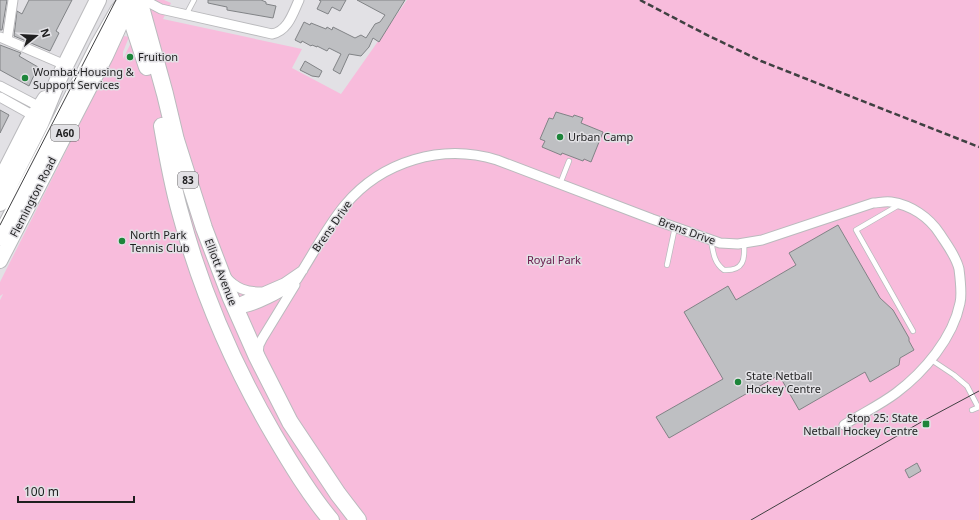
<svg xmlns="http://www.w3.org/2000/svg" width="979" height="520" viewBox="0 0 979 520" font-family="'Noto Sans',sans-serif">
<rect width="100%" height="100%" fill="#e2e1e5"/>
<path fill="#f8bcdc" d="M152,0H164L171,3L163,19L302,49L292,68L341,94L407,0H979V520H0V300L3,294L0,296V282L124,36L129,37L123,52V59Z"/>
<path fill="#bebfc2" stroke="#818386" d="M0,0H7L2,30H0Z
M29,0H72L56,31L59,33L50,51L14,36L17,11L22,14Z
M208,0H261L266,2V4L276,6L273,18L227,10V7L208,3Z
M319,0H346L340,11L332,7L328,14L317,9L321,1Z
M357,0H405L379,42L373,38L369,47L361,56L349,54L340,74L333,70L341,54L329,48L327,51L317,46V47L312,45L311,46L302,41L301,43L295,40L304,22L310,25L311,23L326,29L327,27L332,30L333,27L355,38L361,35L366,38L375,24L380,22L385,15Z
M0,45L21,53L19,56L38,67L29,86L0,70Z
M305,61L322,71L319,77L312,76L300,70Z
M0,110L9,115L0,133Z
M556,112L573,117L574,115L583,118L581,123L603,132L591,162L584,159L583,161L562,153L561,155L542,147L545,141L540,139L549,118L553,119Z
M838,225L880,298L893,310L909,338V341L914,350L900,358L899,365L870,382L865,372L799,410L779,375L669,438L656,417L723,379L684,312L728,286L736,300L796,265L789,253Z
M917,463L921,471L909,478L905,470Z"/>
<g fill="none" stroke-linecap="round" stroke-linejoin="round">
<g stroke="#bababd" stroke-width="6">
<path id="lane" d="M186,15L194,0
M560,184L569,161
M899,205L856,230L913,331
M711,240C713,252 714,263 724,270C744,271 745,259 744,244
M667,265L675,227
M930,359L954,375L967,386L978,407
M972,410L979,407"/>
</g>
<g stroke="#bababd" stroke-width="11">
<path id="street" d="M144,0L161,9L272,34C288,31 293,13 299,0
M0,37L65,65
M7,40L13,0
M0,86L40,107
M0,97L34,116
M303,270L284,283L240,302L235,308C249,311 289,290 297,279C312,256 328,225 345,205C382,161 442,143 497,160L652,219L720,243L738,244L762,240L873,203C878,203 885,201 891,202C911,205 929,217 940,234C947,245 956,256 959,269C960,277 962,295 960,303C953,338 924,372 896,393C880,405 861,414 844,425
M226,277C236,289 247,292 261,292
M258,354L259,345L262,339L295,285"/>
</g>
<g stroke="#bababd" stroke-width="16">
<path id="primary" d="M0,180L29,123L45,98
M0,261L106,56L122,21L125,4"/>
</g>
<g stroke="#bababd" stroke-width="18">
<path id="highway" d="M125,0L147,67
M139,0L165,94L176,140L204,228L230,296L257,357L290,422L338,494L358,520
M162,126C167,155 172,184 180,212C201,291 233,365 274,435C291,464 309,494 331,520
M0,203L40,124L58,80L98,0
M0,237L45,151L98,46L118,11L127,0"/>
</g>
<use href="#lane" stroke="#fff" stroke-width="4.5"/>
<use href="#street" stroke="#fff" stroke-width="9"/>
<use href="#primary" stroke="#fff" stroke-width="14"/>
<use href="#highway" stroke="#fff" stroke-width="16"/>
<path stroke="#404042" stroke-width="1" d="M0,225L116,0
M751,520L923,421L979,391"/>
<path stroke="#404042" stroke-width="2.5" stroke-dasharray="6 3" stroke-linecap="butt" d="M640,0L705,34L761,61L979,147"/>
</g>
<g fill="#1d853a" stroke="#e2e1e5" stroke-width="1.5">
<circle cx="130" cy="57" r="4"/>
<circle cx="25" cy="78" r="4"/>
<circle cx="560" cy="137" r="4"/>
<circle cx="122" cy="241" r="4"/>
<circle cx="738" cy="382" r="4"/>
<rect x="922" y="420" width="8" height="8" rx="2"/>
</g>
<g text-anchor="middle" stroke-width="3" stroke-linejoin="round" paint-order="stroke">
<g fill="#e2e1e5" stroke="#5a595b" stroke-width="1">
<rect x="51" y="125" width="28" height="16" rx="3"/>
<rect x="178" y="172" width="20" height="16" rx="3"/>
</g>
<g font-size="10" font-weight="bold" fill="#1f1f20">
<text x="65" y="137">A60</text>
<text x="188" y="184">83</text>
</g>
<g font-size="11" fill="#1f1f20" stroke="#e2e1e5" text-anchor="start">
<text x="138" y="61">Fruition</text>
<text x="33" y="76">Wombat Housing &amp;<tspan x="33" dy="13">Support Services</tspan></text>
<text x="568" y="141">Urban Camp</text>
<text x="130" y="239">North Park<tspan x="130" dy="13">Tennis Club</tspan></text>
<text x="746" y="380">State Netball<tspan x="746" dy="13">Hockey Centre</tspan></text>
<text x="918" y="422" text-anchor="end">Stop 25: State<tspan x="918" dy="13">Netball Hockey Centre</tspan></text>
</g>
<g font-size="11" fill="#1f1f20" stroke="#e2e1e5">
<text transform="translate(33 197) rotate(-63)" y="4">Flemington Road</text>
<text transform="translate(332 226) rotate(-55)" y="4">Brens Drive</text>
<text transform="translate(687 231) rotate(20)" y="4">Brens Drive</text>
<text transform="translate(221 272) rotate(69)" y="4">Elliott Avenue</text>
</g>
<g font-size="11" fill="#66184a" stroke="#e2e1e5">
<text x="554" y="264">Royal Park</text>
</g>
</g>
<g transform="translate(36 36) rotate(72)" stroke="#e2e1e5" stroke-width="3" paint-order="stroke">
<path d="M0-3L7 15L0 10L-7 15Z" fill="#1f1f20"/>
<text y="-6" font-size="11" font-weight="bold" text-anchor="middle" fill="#1f1f20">N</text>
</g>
<path d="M18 496v6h116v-6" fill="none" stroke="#1f1f20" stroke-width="2"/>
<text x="24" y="496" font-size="12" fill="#1f1f20" stroke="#e2e1e5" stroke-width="3" paint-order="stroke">100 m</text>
</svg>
